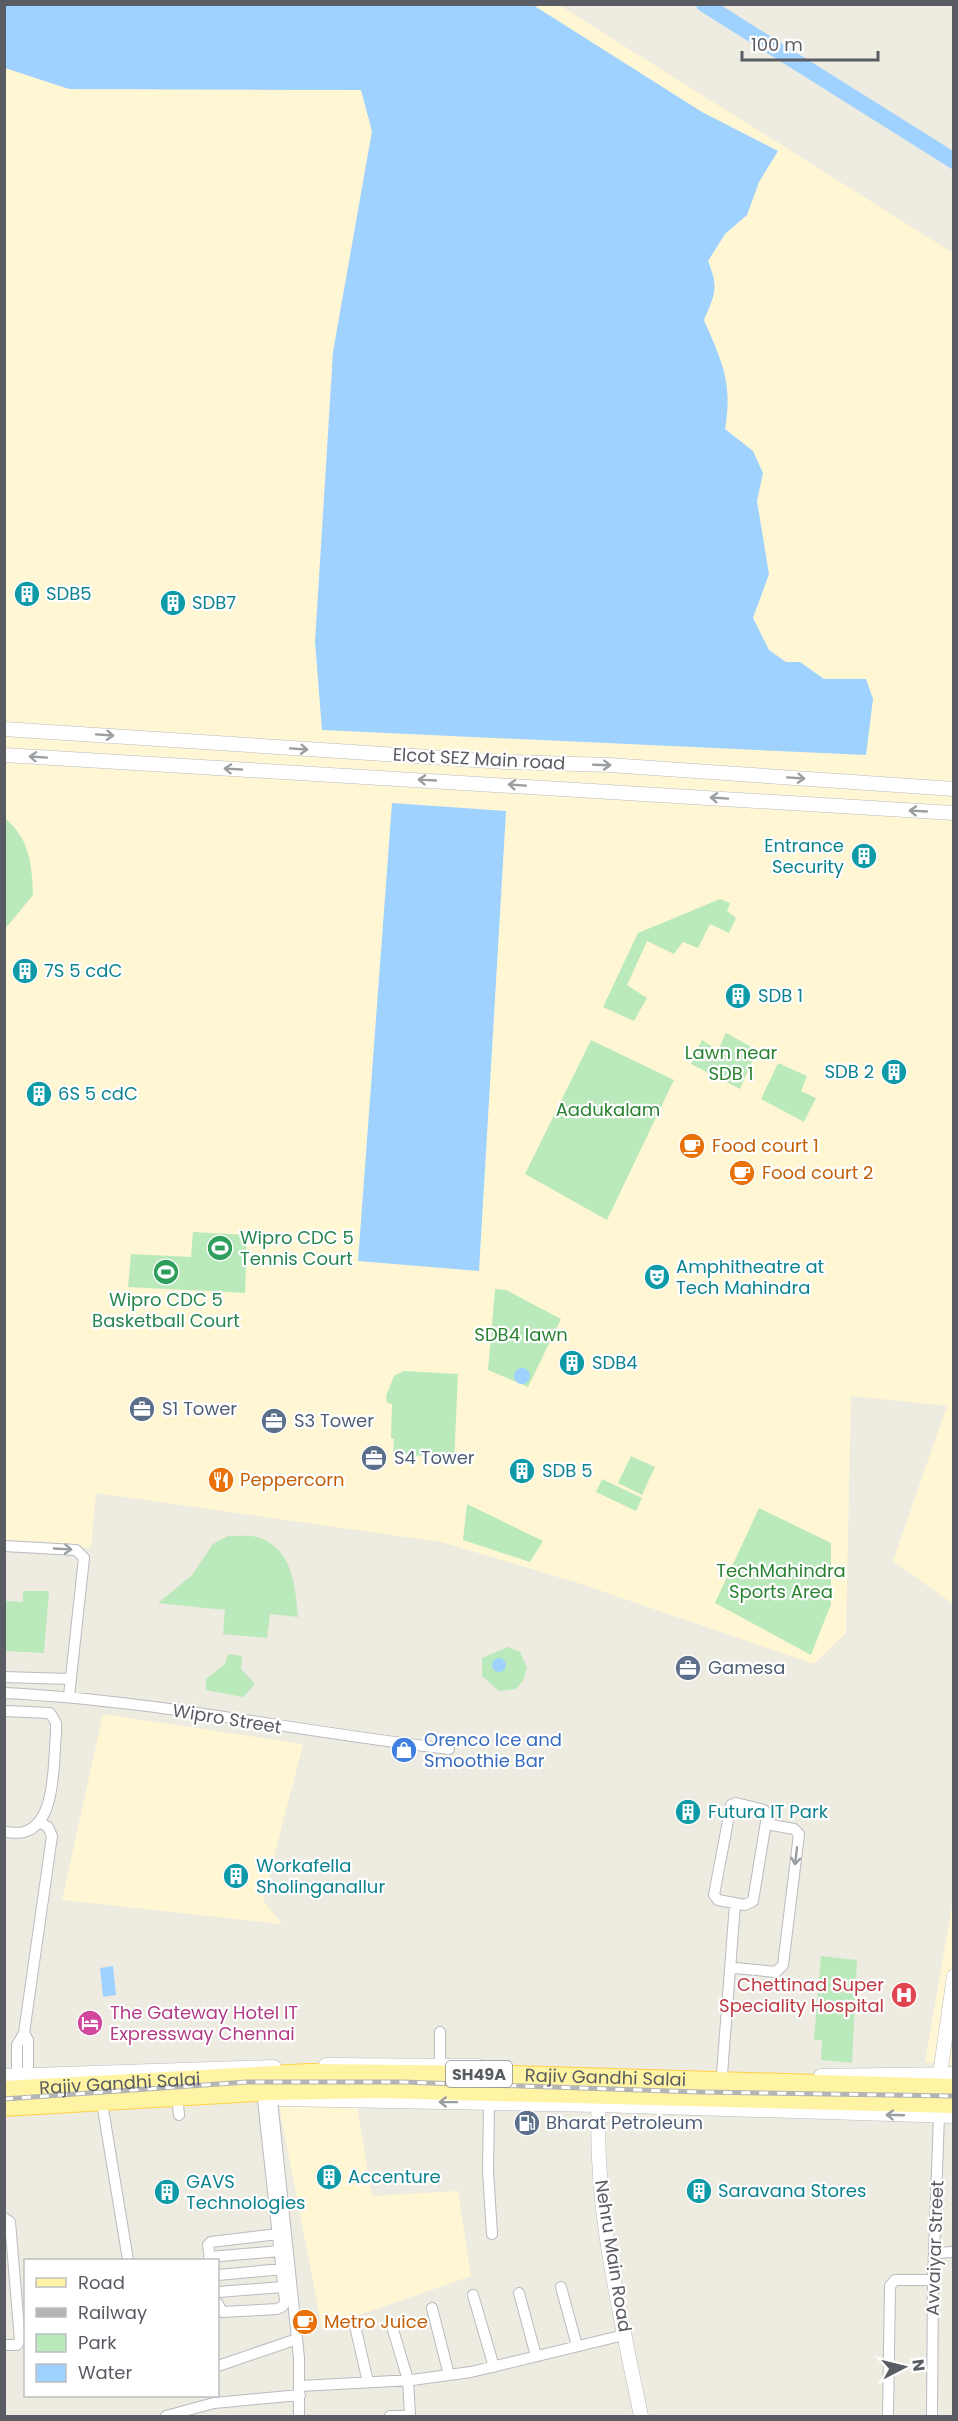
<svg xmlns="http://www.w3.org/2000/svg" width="958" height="2421" viewBox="0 0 958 2421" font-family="Poppins,sans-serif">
<rect width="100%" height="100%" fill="#eeebe0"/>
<path fill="#fff6d4" d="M4,5H559L953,253V1604L893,1561L947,1406L851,1396L846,1633L814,1664L575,1582L441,1542L96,1493L91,1548L5,1543Z
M103,1714L303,1744L263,1900L282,1924L62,1900Z
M953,1900V2066L925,2062Z
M279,2105L357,2106L372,2196L458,2191L471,2276L322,2328Z"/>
<path fill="#bae9bb" d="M5,818C30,840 32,864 33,895L5,929Z
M720,899L730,903L727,911L736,918L729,933L710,924L698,948L683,942L674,954L647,941L627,985L647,998L634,1021L603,1007L638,933Z
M726,1033L757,1050L740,1089L691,1064L702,1040L718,1050Z
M591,1040L674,1080L607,1220L525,1174Z
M778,1063L807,1076L801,1091L816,1098L804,1122L761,1099Z
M193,1232L247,1235L245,1293L128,1287L131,1254L191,1257Z
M495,1289L506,1290L561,1319L528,1387L488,1370Z
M404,1371L458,1374L454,1464L432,1462V1456L393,1455L394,1439L391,1438L392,1404L387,1403L386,1396L394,1376Z
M631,1456L655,1467L642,1495L618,1483Z
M602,1479L642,1498L636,1511L596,1492Z
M467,1504L543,1541L530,1562L463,1540Z
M759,1508L831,1543V1604L811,1655L715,1603Z
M228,1536C237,1536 248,1535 257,1537C293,1548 295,1585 298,1617L270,1614L267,1638L223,1634L225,1610L158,1603L192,1575L213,1544Z
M23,1591H49L44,1653L5,1651V1601L23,1602Z
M508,1647L520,1652L527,1668L523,1681L516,1689L499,1691L482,1676V1658Z
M228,1654L242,1656L241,1669L255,1684L243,1697L206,1690V1679L225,1664Z
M821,1956L857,1960L852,2063L821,2060L822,2040H814Z"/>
<path fill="#9fd2ff" d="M5,4L533,5L702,112L778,151L759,182L747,215L725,234L708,261C719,288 715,294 704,320C722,362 733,382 725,429L753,451L763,473L757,501L769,574L753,618L769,650L786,662H800L824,679H866L873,699L866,755L322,730L315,642L333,352L372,131L361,90L69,89L5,68Z
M392,803L506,811L479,1271L358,1261Z
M514 1376a8 8 0 1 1 16 0a8 8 0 1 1-16 0Z
M492 1665a7 7 0 1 1 14 0a7 7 0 1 1-14 0Z
M113,1966L116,1995L103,1997L100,1968Z"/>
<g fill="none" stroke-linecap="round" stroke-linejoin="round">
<path stroke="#9fd2ff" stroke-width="16" d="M704,4L954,161"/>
<g stroke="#b9bbc1" stroke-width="12">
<path id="minor" d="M4,1546L76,1550L84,1558L69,1696
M4,1677L70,1679
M4,1693C154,1700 300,1732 449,1749
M4,1711L50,1713L56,1723V1734C53,1761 57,1823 24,1832C18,1834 10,1832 4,1832
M736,1803L764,1810L767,1816L753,1901L745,1905L718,1900L714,1895L731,1805Z
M735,1968L776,1972L783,1965L799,1834L794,1829L766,1824
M440,2032V2065
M24,2033L28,2040V2075
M722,2074L735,1904
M17,2075V2045L24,2033L52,1836L48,1827L39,1822
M271,2091L299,2358V2416
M489,2103L488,2171L492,2234
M178,2105L179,2115
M103,2109L128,2260
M4,2218L10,2222L20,2340L17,2345H4
M934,2253L954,2252
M209,2257L280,2251
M210,2260L208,2245L211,2242L278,2234
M218,2275L282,2269
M561,2287L577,2346
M218,2292L283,2287
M519,2293L536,2356
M473,2295L494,2367
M218,2304L222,2312L277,2309L283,2306L285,2301L263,2100
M432,2308L449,2375
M391,2323L408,2380L410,2415
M355,2326L368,2382
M218,2366L297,2339
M300,2386L412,2380L471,2372L624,2335
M166,2416L214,2403L300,2395
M390,2416H410
M888,2416L890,2286L895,2280H933
M932,2416L933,2280L939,2116"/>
</g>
<g stroke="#b9bbc1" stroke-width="15">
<path id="tertiary" d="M4,729L506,762L609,765L954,789
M4,755L954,813
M326,2065L478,2066
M940,2074L954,1976
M4,2076L274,2067
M821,2076L954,2074
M599,2097C593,2205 620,2312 641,2416
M281,2099L598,2105L954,2116"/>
</g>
<g stroke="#ffd148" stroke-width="20">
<g id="primary">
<path id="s1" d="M4,2090L309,2073L514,2075L954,2088"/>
<path d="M4,2107L271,2091L380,2089L954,2104"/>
</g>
</g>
<use href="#minor" stroke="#fff" stroke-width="10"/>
<use href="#tertiary" stroke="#fff" stroke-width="14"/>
<use href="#primary" stroke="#fff3a4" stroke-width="18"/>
<g stroke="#b3b4b4" stroke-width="5">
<path id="rail" d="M4,2099L247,2082H402L699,2092L954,2096"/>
</g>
<use href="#rail" stroke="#fff" stroke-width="3" stroke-dasharray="9" stroke-linecap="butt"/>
</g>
<defs><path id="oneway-shaft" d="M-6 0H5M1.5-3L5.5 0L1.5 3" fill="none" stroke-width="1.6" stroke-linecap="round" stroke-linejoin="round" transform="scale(1.5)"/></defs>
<g stroke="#9b9ea1">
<use href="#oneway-shaft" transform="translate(105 735) rotate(4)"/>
<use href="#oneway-shaft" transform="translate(299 749) rotate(4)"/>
<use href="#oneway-shaft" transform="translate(38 757) rotate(-176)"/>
<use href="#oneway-shaft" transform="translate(602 765) rotate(2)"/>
<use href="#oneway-shaft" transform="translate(233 769) rotate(-177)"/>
<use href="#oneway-shaft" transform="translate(796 778) rotate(4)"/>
<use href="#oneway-shaft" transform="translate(427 780) rotate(-177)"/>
<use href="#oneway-shaft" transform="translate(517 785) rotate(-176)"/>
<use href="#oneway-shaft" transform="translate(719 798) rotate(-176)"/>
<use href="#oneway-shaft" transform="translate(918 811) rotate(-177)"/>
<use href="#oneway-shaft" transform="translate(63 1549) rotate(3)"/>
<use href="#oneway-shaft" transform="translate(796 1856) rotate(97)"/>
<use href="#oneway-shaft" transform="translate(448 2102) rotate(-179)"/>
<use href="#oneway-shaft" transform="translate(895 2115) rotate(-178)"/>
</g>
<defs>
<g id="building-disc" transform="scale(1.35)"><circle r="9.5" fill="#0f9aa8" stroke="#fff"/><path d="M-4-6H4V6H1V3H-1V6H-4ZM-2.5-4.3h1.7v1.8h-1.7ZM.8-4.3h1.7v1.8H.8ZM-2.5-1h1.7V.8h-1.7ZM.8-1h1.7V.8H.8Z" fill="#fff"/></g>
<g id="cafe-disc" transform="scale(1.35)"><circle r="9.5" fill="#e8710a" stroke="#fff"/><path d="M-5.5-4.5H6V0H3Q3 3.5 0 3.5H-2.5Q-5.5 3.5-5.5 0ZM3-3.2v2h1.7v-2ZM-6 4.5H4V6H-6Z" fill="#fff"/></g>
<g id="stadium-disc" transform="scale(1.35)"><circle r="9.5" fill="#2e9e5b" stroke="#fff"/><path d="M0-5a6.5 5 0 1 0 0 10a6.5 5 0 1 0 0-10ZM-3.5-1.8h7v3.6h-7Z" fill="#fff"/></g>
<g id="theatre-disc" transform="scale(1.35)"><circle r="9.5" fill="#0f9aa8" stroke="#fff"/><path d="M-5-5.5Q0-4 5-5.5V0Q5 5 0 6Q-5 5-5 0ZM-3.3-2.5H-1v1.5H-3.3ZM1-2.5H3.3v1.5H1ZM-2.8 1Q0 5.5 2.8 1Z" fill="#fff"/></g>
<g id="office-disc" transform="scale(1.35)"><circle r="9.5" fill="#5c6f8a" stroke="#fff"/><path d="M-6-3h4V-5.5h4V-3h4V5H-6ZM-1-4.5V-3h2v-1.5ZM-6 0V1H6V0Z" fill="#fff"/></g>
<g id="restaurant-disc" transform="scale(1.35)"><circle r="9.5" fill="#e8710a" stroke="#fff"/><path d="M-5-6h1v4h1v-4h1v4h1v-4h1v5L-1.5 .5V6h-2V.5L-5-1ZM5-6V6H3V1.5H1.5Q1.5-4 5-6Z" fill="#fff"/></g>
<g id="shop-disc" transform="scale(1.35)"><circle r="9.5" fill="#3f7fe0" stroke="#fff"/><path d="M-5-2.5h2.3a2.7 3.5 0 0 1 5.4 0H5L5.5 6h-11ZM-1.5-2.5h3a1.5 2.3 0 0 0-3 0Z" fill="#fff"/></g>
<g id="hospital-disc" transform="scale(1.35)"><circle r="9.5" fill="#e0444e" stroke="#fff"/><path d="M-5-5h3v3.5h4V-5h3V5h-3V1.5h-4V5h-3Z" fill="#fff"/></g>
<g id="hotel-disc" transform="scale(1.35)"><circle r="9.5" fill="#d1479c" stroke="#fff"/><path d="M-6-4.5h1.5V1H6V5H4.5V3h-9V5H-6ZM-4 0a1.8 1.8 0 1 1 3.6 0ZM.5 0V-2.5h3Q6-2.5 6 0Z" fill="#fff"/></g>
<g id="fuel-disc" transform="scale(1.35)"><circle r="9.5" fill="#5c6f8a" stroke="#fff"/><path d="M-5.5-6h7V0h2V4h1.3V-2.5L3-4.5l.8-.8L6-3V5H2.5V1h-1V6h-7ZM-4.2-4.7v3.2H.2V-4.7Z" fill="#fff"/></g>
</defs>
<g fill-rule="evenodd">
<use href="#building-disc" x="27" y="594"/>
<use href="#building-disc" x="173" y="603"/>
<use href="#building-disc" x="864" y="856"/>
<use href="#building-disc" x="25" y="971"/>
<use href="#building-disc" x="738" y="996"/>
<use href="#building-disc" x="894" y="1072"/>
<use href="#building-disc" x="39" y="1094"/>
<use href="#cafe-disc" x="692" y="1146"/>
<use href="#cafe-disc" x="742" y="1173"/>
<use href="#stadium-disc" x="220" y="1248"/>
<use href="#stadium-disc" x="166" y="1272"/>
<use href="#theatre-disc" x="657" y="1277"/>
<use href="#building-disc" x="572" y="1363"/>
<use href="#office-disc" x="142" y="1409"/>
<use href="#office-disc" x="274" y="1421"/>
<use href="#office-disc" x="374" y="1458"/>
<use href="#building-disc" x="522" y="1471"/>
<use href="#restaurant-disc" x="221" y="1480"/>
<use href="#office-disc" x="688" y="1668"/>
<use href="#shop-disc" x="404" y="1750"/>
<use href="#building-disc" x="688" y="1812"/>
<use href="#building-disc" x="236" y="1876"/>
<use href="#hospital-disc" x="904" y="1995"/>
<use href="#hotel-disc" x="90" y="2023"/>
<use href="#fuel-disc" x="527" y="2123"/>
<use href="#building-disc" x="329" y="2177"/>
<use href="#building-disc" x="699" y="2191"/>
<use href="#building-disc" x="167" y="2192"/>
<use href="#cafe-disc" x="305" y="2322"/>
</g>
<g text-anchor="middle" stroke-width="4.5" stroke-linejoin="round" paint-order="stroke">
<rect fill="#fff" stroke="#8b8e92" stroke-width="1.5" x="446" y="2061" width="66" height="26" rx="4.5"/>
<g font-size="16" font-weight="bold" fill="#595d63">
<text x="479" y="2080">SH49A</text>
</g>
<g font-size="18" fill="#0d838f" stroke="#fff" text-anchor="start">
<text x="46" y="600">SDB5</text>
<text x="192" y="609">SDB7</text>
<text x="844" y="852" text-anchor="end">Entrance<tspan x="844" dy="21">Security</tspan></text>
<text x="44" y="977">7S 5 cdC</text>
<text x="758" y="1002">SDB 1</text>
<text x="874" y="1078" text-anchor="end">SDB 2</text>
<text x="58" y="1100">6S 5 cdC</text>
<text x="676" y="1273">Amphitheatre at<tspan x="676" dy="21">Tech Mahindra</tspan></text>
<text x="592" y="1369">SDB4</text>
<text x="542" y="1477">SDB 5</text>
<text x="708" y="1818">Futura IT Park</text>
<text x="256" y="1872">Workafella<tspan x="256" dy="21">Sholinganallur</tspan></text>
<text x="348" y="2183">Accenture</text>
<text x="186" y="2188">GAVS<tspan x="186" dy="21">Technologies</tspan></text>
<text x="718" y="2197">Saravana Stores</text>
</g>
<g font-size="18" fill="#595d63" stroke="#fff">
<text transform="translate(479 759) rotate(3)" y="6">Elcot SEZ Main road</text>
<text transform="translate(227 1719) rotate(9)" y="6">Wipro Street</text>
<text dy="6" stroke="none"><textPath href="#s1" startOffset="602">Rajiv Gandhi Salai</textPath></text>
<text dy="6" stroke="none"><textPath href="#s1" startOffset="116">Rajiv Gandhi Salai</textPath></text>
<text transform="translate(935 2248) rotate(-88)" y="6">Avvaiyar Street</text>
<text transform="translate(613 2256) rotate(81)" y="6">Nehru Main Road</text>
</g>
<g font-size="18" fill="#2a8231" stroke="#fff">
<text x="731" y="1059">Lawn near<tspan x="731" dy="21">SDB 1</tspan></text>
<text x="608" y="1116">Aadukalam</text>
<text x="521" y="1341">SDB4 lawn</text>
<text x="781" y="1577">TechMahindra<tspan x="781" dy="21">Sports Area</tspan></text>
</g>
<g font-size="18" fill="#c56008" stroke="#fff" text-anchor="start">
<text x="712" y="1152">Food court 1</text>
<text x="762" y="1179">Food court 2</text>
<text x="240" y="1486">Peppercorn</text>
<text x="324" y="2328">Metro Juice</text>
</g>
<g font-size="18" fill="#27864d" stroke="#fff" text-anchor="start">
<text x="240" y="1244">Wipro CDC 5<tspan x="240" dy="21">Tennis Court</tspan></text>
<text x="166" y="1306" text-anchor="middle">Wipro CDC 5<tspan x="166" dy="21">Basketball Court</tspan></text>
</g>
<g font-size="18" fill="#4e5e75" stroke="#fff" text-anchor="start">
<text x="162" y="1415">S1 Tower</text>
<text x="294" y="1427">S3 Tower</text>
<text x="394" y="1464">S4 Tower</text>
<text x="708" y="1674">Gamesa</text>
<text x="546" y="2129">Bharat Petroleum</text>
</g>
<g font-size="18" fill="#366cbe" stroke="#fff" text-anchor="start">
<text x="424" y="1746">Orenco Ice and<tspan x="424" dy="21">Smoothie Bar</tspan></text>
</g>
<g font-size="18" fill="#be3a42" stroke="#fff" text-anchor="end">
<text x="884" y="1991">Chettinad Super<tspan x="884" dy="21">Speciality Hospital</tspan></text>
</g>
<g font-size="18" fill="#b23c85" stroke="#fff" text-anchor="start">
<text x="110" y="2019">The Gateway Hotel IT<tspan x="110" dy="21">Expressway Chennai</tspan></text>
</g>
</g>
<rect width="958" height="2421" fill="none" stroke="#595d63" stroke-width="12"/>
<rect x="24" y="2259" width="195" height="138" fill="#ffffff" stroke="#bdbec1" stroke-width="1.5"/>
<rect x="36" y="2278" width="30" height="9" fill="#fff3a4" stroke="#bdbec1" stroke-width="1.5"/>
<text x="78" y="2289" font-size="18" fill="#595d63">Road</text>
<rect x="36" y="2308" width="30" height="9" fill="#b3b4b4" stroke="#bdbec1" stroke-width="1.5"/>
<text x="78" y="2319" font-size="18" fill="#595d63">Railway</text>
<rect x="36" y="2334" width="30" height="18" fill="#bae9bb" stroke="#bdbec1" stroke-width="1.5"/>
<text x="78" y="2349" font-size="18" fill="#595d63">Park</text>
<rect x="36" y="2364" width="30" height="18" fill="#9fd2ff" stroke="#bdbec1" stroke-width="1.5"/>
<text x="78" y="2379" font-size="18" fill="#595d63">Water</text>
<g transform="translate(904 2367) rotate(83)" stroke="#ffffff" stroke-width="4.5" paint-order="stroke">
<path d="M0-4.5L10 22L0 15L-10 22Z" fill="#595d63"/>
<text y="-9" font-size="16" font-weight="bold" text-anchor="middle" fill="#595d63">N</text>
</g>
<path d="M742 51v9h136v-9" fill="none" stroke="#595d63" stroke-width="3"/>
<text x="751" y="51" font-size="18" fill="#595d63" stroke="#ffffff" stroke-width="4.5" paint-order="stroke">100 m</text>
</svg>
